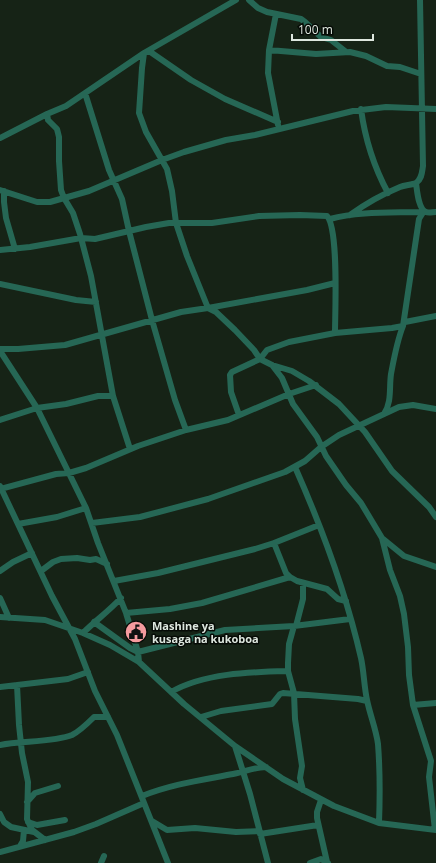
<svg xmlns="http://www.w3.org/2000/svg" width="436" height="863" viewBox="0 0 436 863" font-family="'Open Sans',sans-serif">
<rect width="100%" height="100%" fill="#162316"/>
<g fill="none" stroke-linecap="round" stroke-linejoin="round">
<path stroke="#266755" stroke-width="6" d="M249,0L258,8L267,12L301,19L305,22L321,37L331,40L345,51
M276,14L269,50L268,73L278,125
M269,50L316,54L350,52L366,56L387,66L400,67L421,74
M149,51L191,80L225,99L278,122
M144,53L142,68L139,113L146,132L167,169L172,191L176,223L187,256L208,308L307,290L335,283
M85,93L109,170L122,199L129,231L152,320L175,400L186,430
M361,109C365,139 374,167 388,193
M47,114L48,120L57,129L59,137V161L61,190L64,198L73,213L80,234L91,276L113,396L130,449
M0,138L47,114L66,106L144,53L236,0
M416,183C417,189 418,209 426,212C428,213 433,212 436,212
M0,190L37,202H50L89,191L162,160L184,152L226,140L255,135L353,111L386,107L436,109
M4,191V202L6,218L15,249
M350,215C365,204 383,194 400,187C405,185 412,185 416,183C422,179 422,172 423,166L420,0
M330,219C359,211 392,213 422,212
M0,250L30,247L81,238L95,239L146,227L169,223H212L259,216L300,215L327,216C339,229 335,313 335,333
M0,284L76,300L96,302
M405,322L436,316
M0,349H18L65,345L181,312L208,308L216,312L235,330L254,350L260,359L272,365L292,371L309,381L339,404L365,432L392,471L429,507L436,517
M0,351L37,408L86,508L98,543L126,613L138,652L139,662
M272,365L282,378L293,404L317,437L326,456L346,485L361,503L382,538L404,556L436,567
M384,414C392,402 389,388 391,374C394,358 397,341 403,326
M239,415L231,392L230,375L232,372L260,359L267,350L289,342L335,333L392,328L403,326L419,219L424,211
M0,420L37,408L66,404L98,396H113
M295,467C322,528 346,593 361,658C364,672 364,686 367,700C370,715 376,729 378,744C380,770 380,797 379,823
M0,486L52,596L75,639L95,691L117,735L168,863
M0,489L56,474L69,473L86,468L138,446L186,430L228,420L289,394L316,385
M92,523L140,517L208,499L285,472L305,461L321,447L339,435L399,407L413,405L436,409
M18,524L57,517L86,508
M382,538L390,570L400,596L404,614L408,647L409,675L413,705L431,761L429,777L435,830
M274,543L286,573L290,577L297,581L327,589L338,599L346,601
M0,571L13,562L32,553
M41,571L53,562L61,559L77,558L90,560L96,559L107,564
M114,581L158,573L255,549L274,543L319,525
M0,598L9,618
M126,613L170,609L202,603L290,577
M0,617L45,620L83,633L110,645L139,662L184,704L235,746L283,779L334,806L379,823L436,830
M94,622L130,648L138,652L225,630L294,626L350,619
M294,626L289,644L288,663V671L294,693L295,719L302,766L300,778L303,790
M296,626L303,599V583
M83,633C95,621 109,611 121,598
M17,685L19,725L22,753L28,782L27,819L32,830L45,840
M0,687L68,679L88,672
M171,692C204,673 251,672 288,671
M413,705L436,703
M201,717L221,711L272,704L280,694L283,693L358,699L367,701
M0,745C20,741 55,742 72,735C80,731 87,724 94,717H108
M235,746L250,794L268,863
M142,796C172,784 202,780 233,774C244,772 255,767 266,767
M321,800L317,812V818L327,862
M27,802L35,793L58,786
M0,814L4,822L11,827L34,832
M152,821L167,830L195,828L236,832L259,831
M28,822L37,825L65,820
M260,834L318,825
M20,846L23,841L24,830
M0,852L74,832L96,824L144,803
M101,863L104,856
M310,863L321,859L328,863"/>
</g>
<defs>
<g id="civic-disc" transform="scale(1.15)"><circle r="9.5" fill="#f59b9e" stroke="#060b06"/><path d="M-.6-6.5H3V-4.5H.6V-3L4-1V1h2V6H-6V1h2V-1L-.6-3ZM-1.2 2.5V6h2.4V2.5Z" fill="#111"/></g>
</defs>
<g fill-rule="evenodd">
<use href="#civic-disc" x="136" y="632"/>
</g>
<g text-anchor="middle" stroke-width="3" stroke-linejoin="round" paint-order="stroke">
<g font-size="11" font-weight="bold" fill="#dee7df" stroke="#060b06" text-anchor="start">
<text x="152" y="630">Mashine ya<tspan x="152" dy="13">kusaga na kukoboa</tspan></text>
</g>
</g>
<path d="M292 34v6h81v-6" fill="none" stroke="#dee7df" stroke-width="2"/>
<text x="298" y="34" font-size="12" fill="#dee7df" stroke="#060b06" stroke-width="3" paint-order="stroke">100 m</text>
</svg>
